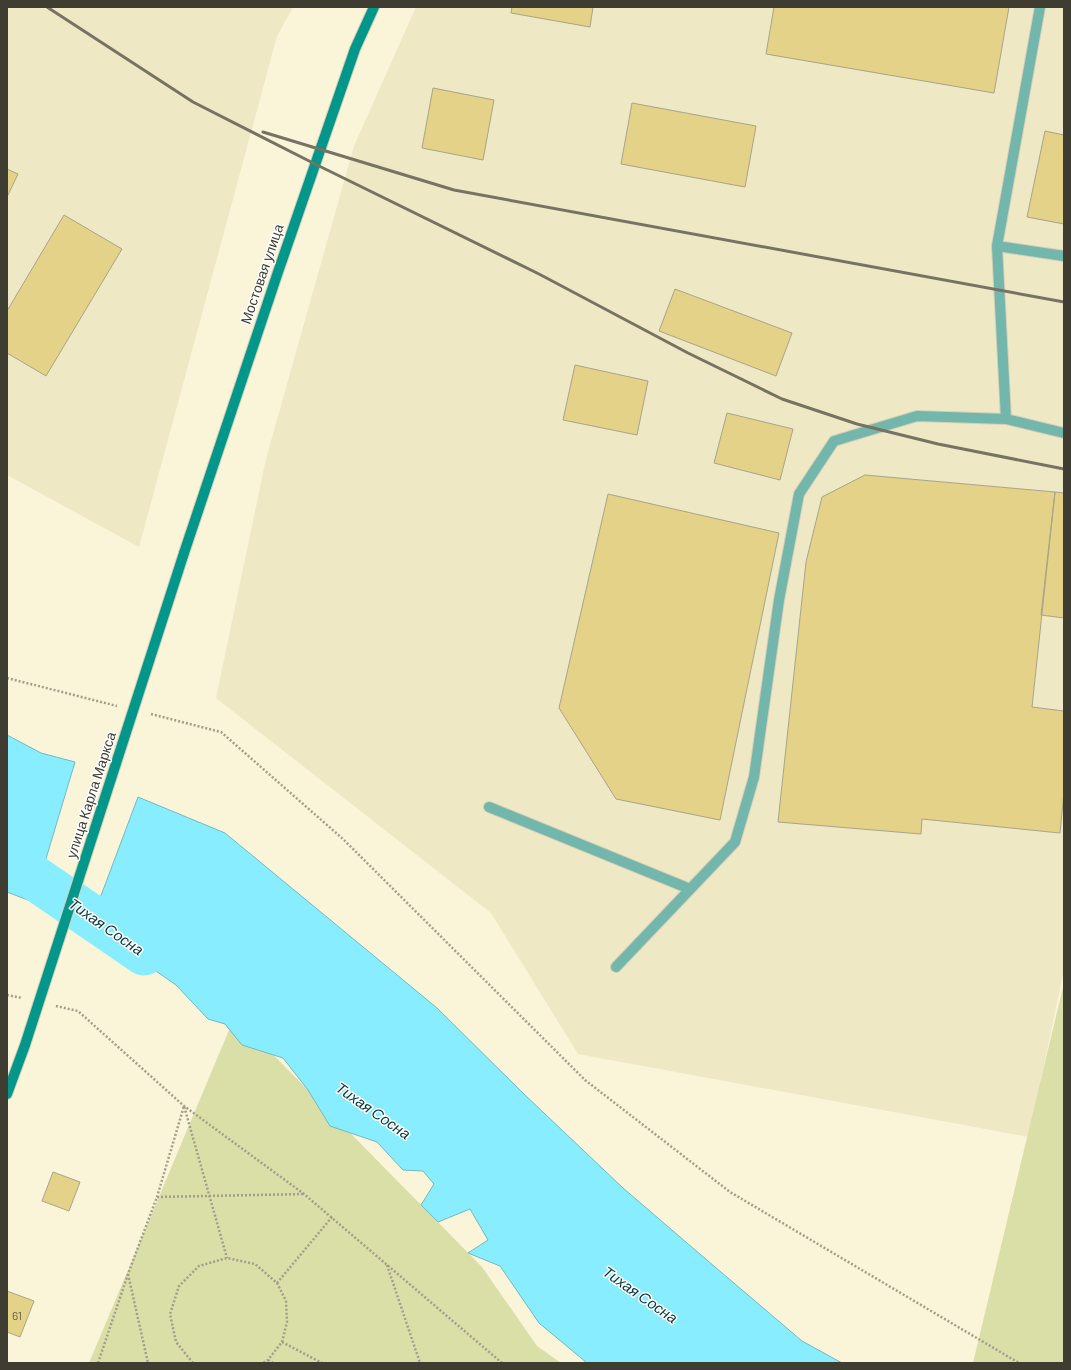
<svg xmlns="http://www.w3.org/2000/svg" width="1071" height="1370" viewBox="0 0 1071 1370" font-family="Barlow,sans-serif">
<rect width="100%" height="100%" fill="#faf4d8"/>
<path fill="#eee8c5" d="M7,7H293L277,36L139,547L7,475Z
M416,7H1064V969L1029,1137L578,1054L491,913L216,698L266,459L354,146Z"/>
<path fill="#dadfa8" d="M1064,983V1363H973Z
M235,1016L482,1267L537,1346L561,1363H89Z"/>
<path fill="#8ef" stroke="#72b9c2" d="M7,735L41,753L75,762L33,902L7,892Z
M138,797L225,833L437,1008L525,1095L623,1188L708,1261L802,1341L842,1363H587L539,1323L500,1266L468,1253L488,1240L470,1209L438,1222L421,1205L434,1184L423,1171L403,1170L377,1142L330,1126L308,1090L283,1058L242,1045L225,1024L208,1019L176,985L90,925Z"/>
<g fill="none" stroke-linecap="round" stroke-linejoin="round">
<path stroke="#8ef" stroke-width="45" d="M7,859L144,953"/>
</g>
<path fill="#e3d287" stroke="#a9a48a" d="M512,7H593L590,27L511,13Z
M774,7H1009L994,93L766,54Z
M433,88L494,100L483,160L422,148Z
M632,103L756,126L745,187L621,164Z
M1045,131L1064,135V224L1027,217Z
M7,169L18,174L7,197Z
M64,215L122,249L46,376L7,353V311Z
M675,289L792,333L776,376L659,331Z
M575,365L648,381L637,435L563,420Z
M727,413L793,429L780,480L714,463Z
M865,475L1055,492L1032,707L1064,711V792L1060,833L922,819L921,834L778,822L806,562L822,497Z
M1055,492L1064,493V618L1041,615Z
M608,494L779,533L720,820L616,799L559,708Z
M53,1172L80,1182L69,1211L42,1201Z
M7,1291L34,1301L20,1337L7,1332Z"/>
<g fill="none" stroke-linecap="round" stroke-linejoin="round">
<g stroke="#d5cfb7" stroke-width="12">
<path id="service" d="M1040,7L997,246L1006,419L1064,433
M997,246L1064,256
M489,807L690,889
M616,967L735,842L754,777L779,600L799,494L834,441L917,416L1006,419"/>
</g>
<g stroke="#d5cfb7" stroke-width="12">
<path id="secondary" d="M184,553L277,275L355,49L374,7
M7,1094L25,1045"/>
</g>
<path stroke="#a29e8a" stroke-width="2.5" stroke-dasharray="2 2" stroke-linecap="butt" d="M7,678L117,706
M151,714L221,732L343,839L585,1080L730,1192L1019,1363
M7,995L22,998
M56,1006L78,1011L184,1106L304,1194L502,1363
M157,1197L304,1194
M387,1265L420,1363
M128,1274L148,1363
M277,1283L332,1217
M282,1342L322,1363
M268,1360L273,1363
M98,1363L128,1274L157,1197L184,1106L227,1258
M193,1363L176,1342L170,1314L179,1286L199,1266L227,1258L255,1264L277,1283L286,1301L287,1322L282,1342L268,1360L263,1363"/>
<use href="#service" stroke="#72b6ac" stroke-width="10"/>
<use href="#secondary" stroke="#02978a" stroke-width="10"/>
<path stroke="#777363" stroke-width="3" d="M47,7L193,102L315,164L539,274L688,353L782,399L857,424L938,444L1064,469
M263,132L454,190L1064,302"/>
<g stroke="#d5cfb7" stroke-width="12" stroke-linecap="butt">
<path id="secondary-bridge" d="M25,1045L184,553"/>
</g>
<use href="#secondary-bridge" stroke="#02978a" stroke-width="10"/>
</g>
<g text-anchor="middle" stroke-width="3" stroke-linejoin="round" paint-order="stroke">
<g font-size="12" fill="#686247">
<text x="17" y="1320">61</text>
</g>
<g font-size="14" fill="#3f3d32" stroke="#fff">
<text transform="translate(262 274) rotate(-71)" y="5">Мостовая улица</text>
<text transform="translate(91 795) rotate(-72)" y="5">улица Карла Маркса</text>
</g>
<g font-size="15" font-style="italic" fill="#04373e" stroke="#fff">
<text transform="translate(106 927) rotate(35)" y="5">Тихая Сосна</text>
<text transform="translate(373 1111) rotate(35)" y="5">Тихая Сосна</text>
<text transform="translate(640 1295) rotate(35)" y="5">Тихая Сосна</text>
</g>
</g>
<rect width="1071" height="1370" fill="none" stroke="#3f3d32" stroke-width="16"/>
</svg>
